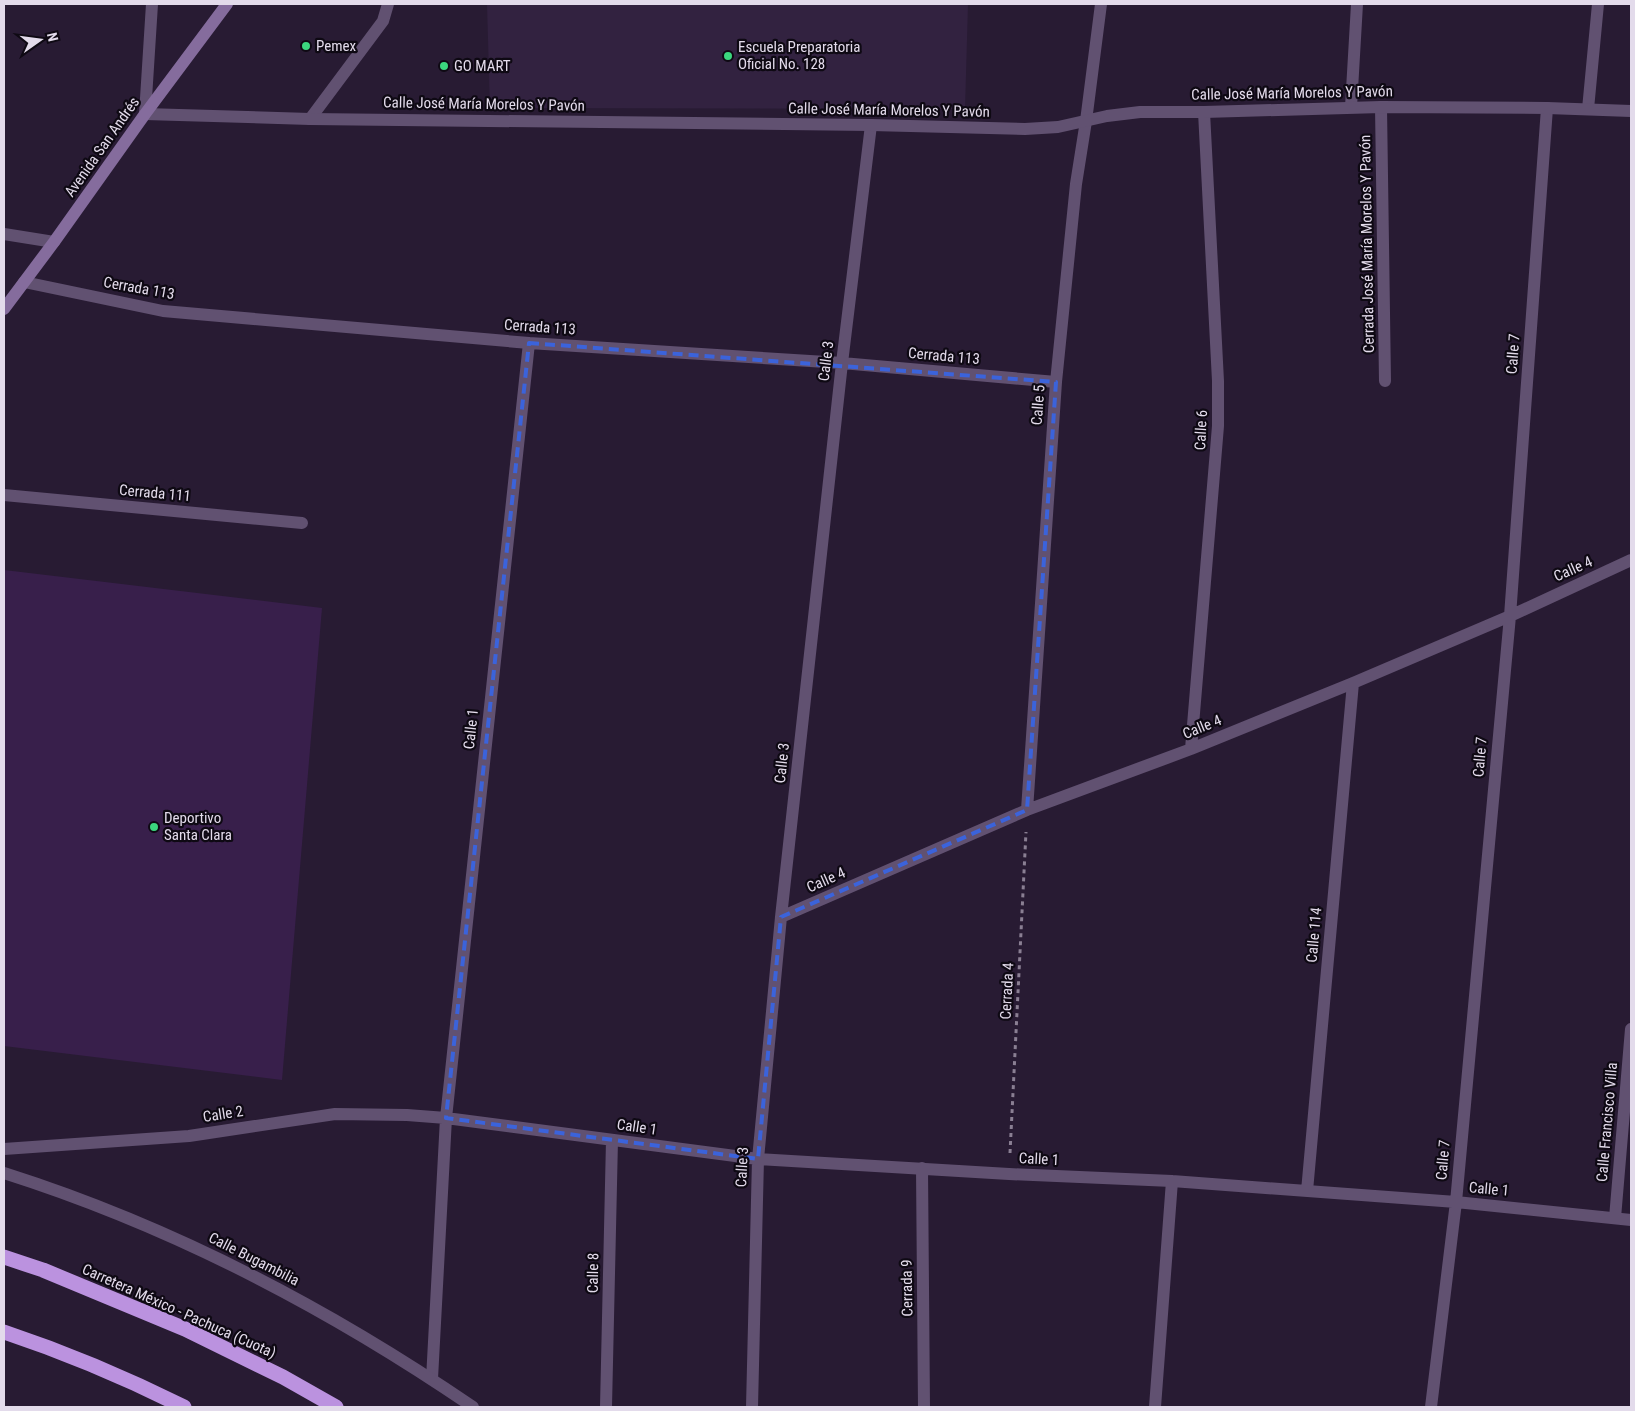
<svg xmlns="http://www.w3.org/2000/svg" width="1635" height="1411" viewBox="0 0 1635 1411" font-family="'Roboto Condensed',sans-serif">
<rect width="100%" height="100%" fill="#281b33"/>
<path fill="#322240" d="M487,4H968L965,109L490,108Z"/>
<path fill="#381f4b" d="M4,570L322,608L282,1080L4,1046Z"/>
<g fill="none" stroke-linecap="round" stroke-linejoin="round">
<path stroke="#8a7f93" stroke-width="3" stroke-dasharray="4 4" stroke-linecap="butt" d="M1010,1153L1026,832"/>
<path stroke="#615171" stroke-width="12" d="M310,119L383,21L388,4"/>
<path stroke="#615171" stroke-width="12" d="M1351,107L1357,4
M1381,107L1385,381
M1588,109L1598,4
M145,114L152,4
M4,234L54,242
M24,282L163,311L529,343L842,363L1056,382
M4,495L302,523
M1191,749L1218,426V381L1204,112
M1027,810L1056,382L1076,184L1086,121L1101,4
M781,917L1027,810L1191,749L1353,683L1510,616L1631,560
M4,1149L189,1136L335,1114L407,1115L446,1118L758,1159L1009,1174L1172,1181L1456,1202L1631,1220
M922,1168L924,1407
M1307,1191L1353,683
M1615,1218L1631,1029
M432,1379L446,1118L529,343
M606,1407L612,1140
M752,1407L758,1159L781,917L842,363L871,125
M1155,1407L1172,1181
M1431,1407L1456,1202L1510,616L1547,108"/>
<path stroke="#615171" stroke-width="12" d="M145,114L310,119L871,125L1025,129L1058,127L1107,116L1140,112H1204L1381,107L1547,108L1631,111
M4,1173C171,1226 328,1308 473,1407"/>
<path stroke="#856c9d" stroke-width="12" d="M4,309L54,242L145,114L227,4"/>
<path stroke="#bb92df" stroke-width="15" d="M4,1257L43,1270L185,1329L283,1377L336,1407
M4,1332C64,1352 128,1379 184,1407"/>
</g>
<path fill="none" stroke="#3b63db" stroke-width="4" stroke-dasharray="10 6" stroke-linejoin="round" d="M529,343L1056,382L1027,810L781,917L758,1159L446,1118Z"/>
<g fill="#3bd77e" stroke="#0e0913" stroke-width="2">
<circle cx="306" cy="46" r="5"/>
<circle cx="728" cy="56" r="5"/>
<circle cx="444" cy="66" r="5"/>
<circle cx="154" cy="827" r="5"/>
</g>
<g text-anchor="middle" stroke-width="4.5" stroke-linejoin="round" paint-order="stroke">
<g font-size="15" fill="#e3dbeb" stroke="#0e0913" text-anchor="start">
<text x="316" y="51">Pemex</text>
<text x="738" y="52">Escuela Preparatoria<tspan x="738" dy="17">Oficial No. 128</tspan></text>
<text x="454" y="71">GO MART</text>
<text x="164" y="823">Deportivo<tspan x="164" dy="17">Santa Clara</tspan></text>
</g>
<g font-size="15" fill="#e3dbeb" stroke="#0e0913">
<text transform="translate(1292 93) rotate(-1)" y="5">Calle José María Morelos Y Pavón</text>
<text transform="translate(484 104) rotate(1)" y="5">Calle José María Morelos Y Pavón</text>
<text transform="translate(889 110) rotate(1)" y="5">Calle José María Morelos Y Pavón</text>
<text transform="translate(102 147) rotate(-55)" y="5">Avenida San Andrés</text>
<text transform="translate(1367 244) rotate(-91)" y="5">Cerrada José María Morelos Y Pavón</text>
<text transform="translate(139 288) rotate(10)" y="5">Cerrada 113</text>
<text transform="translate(540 327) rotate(4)" y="5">Cerrada 113</text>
<text transform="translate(1513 354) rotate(-86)" y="5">Calle 7</text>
<text transform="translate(944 356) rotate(5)" y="5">Cerrada 113</text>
<text transform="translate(826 361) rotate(-83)" y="5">Calle 3</text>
<text transform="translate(1038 405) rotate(-86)" y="5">Calle 5</text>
<text transform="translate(1201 430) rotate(-87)" y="5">Calle 6</text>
<text transform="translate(155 493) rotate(5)" y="5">Cerrada 111</text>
<text transform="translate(1573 569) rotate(-24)" y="5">Calle 4</text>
<text transform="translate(1202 727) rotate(-22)" y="5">Calle 4</text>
<text transform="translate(471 729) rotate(-84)" y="5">Calle 1</text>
<text transform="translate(1480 757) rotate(-85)" y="5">Calle 7</text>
<text transform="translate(782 763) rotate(-84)" y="5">Calle 3</text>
<text transform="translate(826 880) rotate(-24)" y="5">Calle 4</text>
<text transform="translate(1314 935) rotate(-85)" y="5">Calle 114</text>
<text transform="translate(1007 991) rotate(-87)" y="5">Cerrada 4</text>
<text transform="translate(223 1114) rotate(-9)" y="5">Calle 2</text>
<text transform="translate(1607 1122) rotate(-85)" y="5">Calle Francisco Villa</text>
<text transform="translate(637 1127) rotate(8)" y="5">Calle 1</text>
<text transform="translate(1039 1159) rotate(3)" y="5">Calle 1</text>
<text transform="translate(1443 1160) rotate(-85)" y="5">Calle 7</text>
<text transform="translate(742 1167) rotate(-87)" y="5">Calle 3</text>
<text transform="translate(1489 1189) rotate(5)" y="5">Calle 1</text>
<text transform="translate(254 1259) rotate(27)" y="5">Calle Bugambilia</text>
<text transform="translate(593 1273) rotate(-89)" y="5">Calle 8</text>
<text transform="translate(907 1288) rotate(-91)" y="5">Cerrada 9</text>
<text transform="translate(179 1311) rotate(24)" y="5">Carretera México - Pachuca (Cuota)</text>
</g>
</g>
<rect width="1635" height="1411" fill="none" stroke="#e3dbeb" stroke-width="10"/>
<g transform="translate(40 40) rotate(76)" stroke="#0e0913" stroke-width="4" paint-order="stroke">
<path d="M0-4L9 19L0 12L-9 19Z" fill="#e3dbeb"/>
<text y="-8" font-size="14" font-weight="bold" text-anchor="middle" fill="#e3dbeb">N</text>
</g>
</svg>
